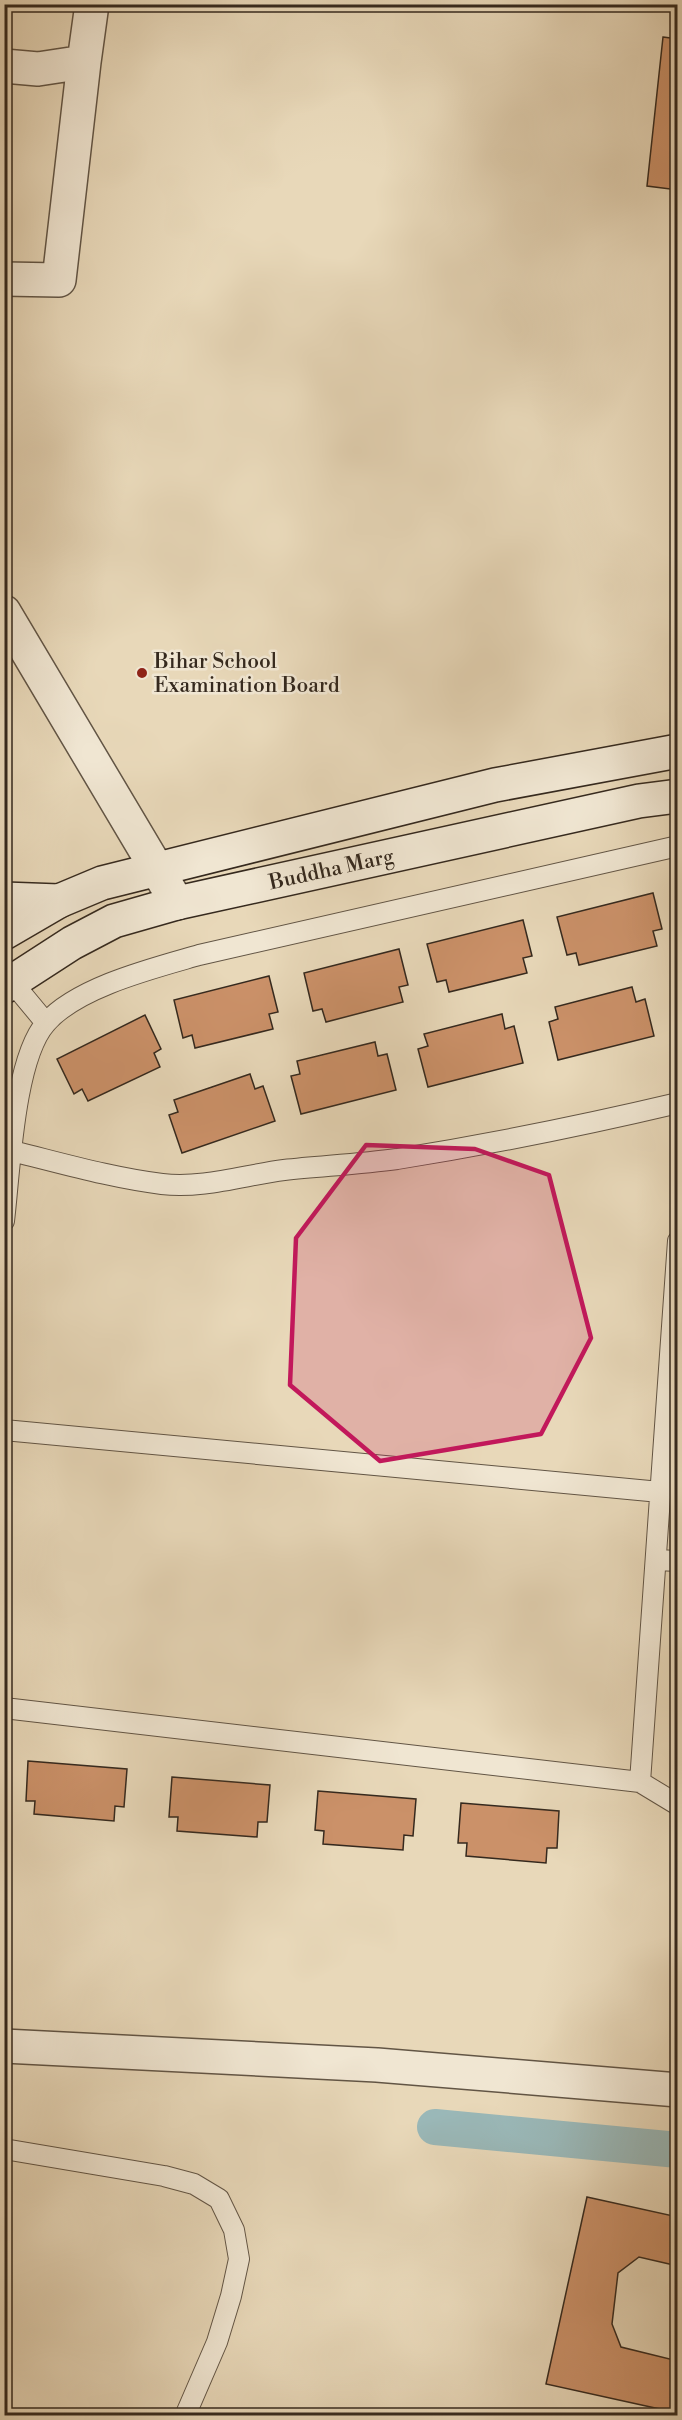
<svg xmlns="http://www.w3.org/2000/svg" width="682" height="2420" viewBox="0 0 682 2420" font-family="'Libre Bodoni',serif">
<rect width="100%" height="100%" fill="#e8d8b9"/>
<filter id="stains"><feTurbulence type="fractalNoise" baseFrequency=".00333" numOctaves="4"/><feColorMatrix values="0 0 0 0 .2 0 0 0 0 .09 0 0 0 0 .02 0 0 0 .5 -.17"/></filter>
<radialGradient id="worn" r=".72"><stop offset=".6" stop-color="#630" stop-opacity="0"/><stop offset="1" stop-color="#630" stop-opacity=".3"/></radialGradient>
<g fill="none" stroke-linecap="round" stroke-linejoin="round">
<path stroke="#9ab8b8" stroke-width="36" d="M435,2127L678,2150"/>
</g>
<path fill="#cb9169" stroke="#35291e" stroke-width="1.5" d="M663,37L678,39V190L647,186Z
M653,893L662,929L653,931L657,946L579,965L576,953L567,955L557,917Z
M523,920L532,956L523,958L527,973L449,992L446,980L437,982L427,944Z
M399,949L408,985L399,987L403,1002L326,1022L322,1009L313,1011L304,973Z
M269,976L278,1012L269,1014L273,1029L195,1048L192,1035L183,1038L174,1000Z
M632,987L636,1002L645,999L654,1036L558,1060L549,1022L558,1019L555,1007Z
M502,1014L505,1029L514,1026L523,1063L428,1087L418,1049L428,1046L424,1034Z
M145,1015L161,1049L154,1053L160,1067L88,1101L82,1089L74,1094L57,1059Z
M375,1042L378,1056L387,1054L396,1090L301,1114L291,1076L300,1074L297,1061Z
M250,1074L255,1089L263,1086L275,1121L182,1153L169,1115L178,1112L174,1100Z
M28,1761L127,1769L124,1807L115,1806L114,1821L34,1814L35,1801H26Z
M172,1777L270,1785L267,1822H258L257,1837L177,1831L178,1817H169Z
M318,1791L416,1799L413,1836L404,1835L403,1850L323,1844L324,1831L315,1830Z
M461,1803L559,1811L557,1848H547L546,1863L466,1856L467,1843H458Z
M587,2197L678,2217V2266L639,2257L618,2273L612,2324L621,2347L678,2361V2413L546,2384Z"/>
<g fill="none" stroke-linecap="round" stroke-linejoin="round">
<g stroke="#625545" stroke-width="22">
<path id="lane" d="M12,982L46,1023
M12,1151C61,1163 112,1178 162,1184C202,1189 245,1175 284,1170C321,1166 360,1164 397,1159C491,1144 585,1125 678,1103
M4,1221C10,1171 14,1059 46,1023C77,987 154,968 199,955L678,846
M4,1430L660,1492
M656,1560L678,1561
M4,1708L640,1782L678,1805
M640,1782L678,1241
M4,2149L164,2176L194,2184L219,2199L234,2230L239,2259L231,2296L217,2342L185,2416"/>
</g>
<g stroke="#625545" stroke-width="36">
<path id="street" d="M4,66L38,69L84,62L92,4
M4,279L59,280L84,62
M4,612L177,903
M4,2046L377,2065L678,2090"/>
</g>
<g stroke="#35291e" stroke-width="36">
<g id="secondary">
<path d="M4,899L59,901"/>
<path d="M4,933L59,901L102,883L495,785L678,751"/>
<path id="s1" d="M4,987L72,943L114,921L177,903L639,801L678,796"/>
</g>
</g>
<use href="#lane" stroke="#f0e6d2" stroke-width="20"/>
<use href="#street" stroke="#f0e6d2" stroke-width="33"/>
<use href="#secondary" stroke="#f0e6d2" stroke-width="33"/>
</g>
<path fill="#c2185b" fill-opacity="0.2" stroke="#c2185b" stroke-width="4.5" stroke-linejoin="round" d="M366,1145L475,1149L549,1175L591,1338L541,1434L380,1461L290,1385L296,1238Z"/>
<circle fill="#8f2418" stroke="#f0e6d2" stroke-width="2" cx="142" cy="673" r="6"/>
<g text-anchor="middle" stroke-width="5" stroke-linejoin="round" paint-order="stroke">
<g font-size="21" fill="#35291e" stroke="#f0e6d2" text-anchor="start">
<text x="154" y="668">Bihar School<tspan x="154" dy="24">Examination Board</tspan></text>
</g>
<g font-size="21" fill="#35291e" stroke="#f0e6d2">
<text dy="7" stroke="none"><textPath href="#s1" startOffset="352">Buddha Marg</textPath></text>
</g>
</g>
<rect width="682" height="2420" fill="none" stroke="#e8d8b9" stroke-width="24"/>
<rect x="6" y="6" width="670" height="2408" fill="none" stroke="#35291e" stroke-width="3"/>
<rect x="12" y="12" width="658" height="2396" fill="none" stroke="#35291e" stroke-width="1.5"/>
<rect width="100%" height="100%" filter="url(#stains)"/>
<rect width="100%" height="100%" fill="url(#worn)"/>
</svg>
